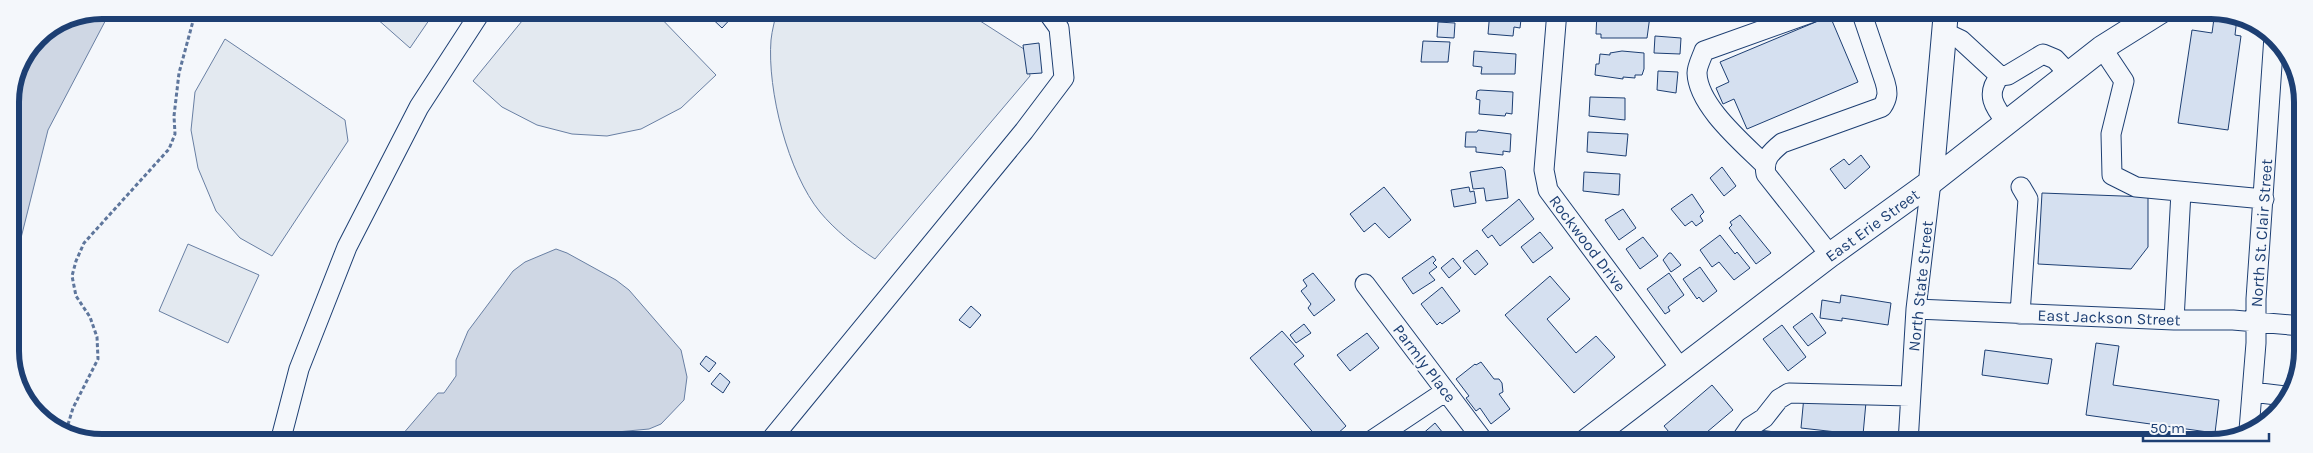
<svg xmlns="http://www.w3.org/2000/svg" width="2313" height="453" viewBox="0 0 2313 453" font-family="Karla,sans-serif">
<rect width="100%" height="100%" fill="#f4f7fb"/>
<path fill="#e3e9f0" stroke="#687fa3" d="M367,10H436L410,48Z
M531,10H653L716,75L681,108L641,129L607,136L572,134L537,125L502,107L473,81Z
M777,10H963L1027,51L1030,76L875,259C855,246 835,230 820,212C788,173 767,90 771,40C772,30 775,20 777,10Z
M225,39L345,120L348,141L272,256L240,238L216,211L198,168L191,130L195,92Z
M188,244L259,275L228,343L159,311Z"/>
<path fill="#cfd7e4" stroke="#687fa3" d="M102,10H111L48,130L12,274L10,102L17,66L37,37L67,17Z
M556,249L567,253L616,280L629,290L681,350L687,377L684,400L661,424L649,429L606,433L592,438L588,442H396L438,393H444L456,376V360L468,331L513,271L525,262Z"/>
<path fill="#d5e0f0" stroke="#1d3f73" d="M703,10H734L736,13L722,28Z
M1490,11H1522L1520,28L1514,27L1513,36L1488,34Z
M2215,11H2223L2237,18L2235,35L2241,36L2228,130L2178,123L2192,30L2212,33Z
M1603,12L1650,16L1647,38H1601V34H1596L1597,13H1603Z
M1830,16L1858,82L1747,129L1734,99L1723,104L1716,88L1729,82L1720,62Z
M1438,22L1455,23L1454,38L1437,37Z
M1655,36L1681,38L1680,54L1654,53Z
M1423,41L1450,42L1448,62H1421Z
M1039,43L1042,73L1027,74L1023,45Z
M1474,51L1516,54L1515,74H1481L1482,67L1473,66Z
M1622,51L1644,53V69L1642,75H1635V78L1623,77V79L1595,75L1596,64H1599L1600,54L1610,55V53Z
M1658,71L1678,72L1676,93L1657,90Z
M1480,90L1513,92L1512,114L1506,113L1505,116L1479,114L1480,100L1476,99L1477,91Z
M1590,97L1625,98V120L1589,116Z
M1478,130L1511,134L1510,152L1503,151V155L1476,152V147H1465L1466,132H1477Z
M1588,132L1628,134L1626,156L1587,152Z
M1861,155L1870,167L1845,189L1830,169L1844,159L1849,165Z
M1502,167L1505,170L1508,198L1486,201L1484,188L1473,189L1470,172Z
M1722,167L1736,186L1724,196L1710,178Z
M1584,172L1620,174L1619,195L1583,191Z
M1384,187L1411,220L1389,238L1375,223L1364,232L1350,214Z
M1469,187L1470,192L1474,191L1476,203L1454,207L1451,190Z
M2042,193L2148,197V247L2131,269L2038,264Z
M1692,194L1704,212L1700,216L1703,221L1696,226L1692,221L1685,226L1671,209Z
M1519,199L1534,219L1500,246L1492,235L1488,238L1482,230Z
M1623,209L1636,228L1619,240L1605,220Z
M1740,215L1771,253L1756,264L1729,228L1732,225L1730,222Z
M1540,232L1553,248L1533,263L1521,247Z
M1720,235L1735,254L1737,252L1750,268L1734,280L1719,262L1712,267L1700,250Z
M1643,237L1658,256L1640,269L1626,249Z
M1477,250L1488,264L1475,275L1463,261Z
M1669,253H1671L1681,265L1671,272L1663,260Z
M1433,256L1436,260L1433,263L1437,267L1429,273L1435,280L1413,294L1402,278Z
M1453,258L1461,268L1449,278L1441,268Z
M1700,267L1717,291L1703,302L1699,297L1697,299L1683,279Z
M1313,273L1335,300L1314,316L1308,308L1311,304L1301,291L1307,286L1303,280Z
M1669,273L1684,295L1668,307L1670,311L1665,314L1647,289Z
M1550,276L1570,299L1547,319L1576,353L1596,336L1615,357L1574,393L1505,315Z
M1442,287L1460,311L1442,324L1440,322L1437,325L1421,304Z
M1841,295L1891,303L1888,325L1842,318V321L1820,318L1822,300L1840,303Z
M971,306L981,315L970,328L959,320Z
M1812,313L1826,333L1808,346L1793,327Z
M1304,324L1311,333L1296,343L1290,335Z
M1782,325L1806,357L1788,371L1763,339Z
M1282,331L1304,356L1294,364L1346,426L1327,443H1322L1250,358Z
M1367,333L1379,348L1350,371L1337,355Z
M2096,343L2119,346L2113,385L2219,400L2215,433L2086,415Z
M1985,350L2052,359L2048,384L1982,375Z
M706,356L716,363L709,372L700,364Z
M1481,362L1494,379H1499L1502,383L1503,392L1499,394L1510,409L1491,424L1480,408L1476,411L1466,398L1469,396L1456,379L1475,364L1476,365Z
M720,373L730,382L723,393L711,384Z
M1712,385L1733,410L1694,443H1678L1664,426Z
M1804,396L1866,402L1863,435L1801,428Z
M1435,423L1451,443H1412Z
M1759,430L1815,437L1814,443H1755Z"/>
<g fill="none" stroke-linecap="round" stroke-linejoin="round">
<g stroke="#1d3f73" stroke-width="21">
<path id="minor" d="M1557,11L1544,170L1548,190L1681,369
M1944,32L1961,40L2000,76L2008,75L2043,54L2055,59L2069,74
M2102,48L2124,81L2111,134L2112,175L2136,187L2264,199
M2000,76C1985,94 1994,107 2007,123
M1765,165C1743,143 1698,106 1697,73C1697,66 1702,57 1704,51L1816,11
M1830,255L1766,174C1763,159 1771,152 1782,143L1882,107C1888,98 1888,92 1885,82L1861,11
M1365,284L1485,443
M1916,309L2174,320H2233L2302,326
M2020,314L2028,199L2021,187
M2174,320L2181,192
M2301,366L2302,362
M2252,392L2285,396
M2249,430L2256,343V299L2274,36
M280,442L299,369L347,247L419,107L482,10
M769,442L1024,131L1064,78L1059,28L1046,10
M1368,443L1446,391
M1739,443L1750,427L1764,418L1779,399L1789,393L1910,396
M1908,443L1916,309L1931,182"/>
</g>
<g stroke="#1d3f73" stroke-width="26">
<path id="major" d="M1931,182L1946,11
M1584,443L1830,255L1931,182L2102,48L2161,11"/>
</g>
<path stroke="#5e769c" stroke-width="3" stroke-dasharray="4 2.5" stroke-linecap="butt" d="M66,431L73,408L98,359L97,337L90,317L76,296L72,276L76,261L84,243L169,149L175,134L174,116L179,73L196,10"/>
<use href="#minor" stroke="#f4f7fb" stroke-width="19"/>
<use href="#major" stroke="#f4f7fb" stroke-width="24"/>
</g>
<g text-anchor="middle" stroke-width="4" stroke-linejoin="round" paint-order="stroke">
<g font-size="16" fill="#1d3f73" stroke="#f4f7fb">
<text transform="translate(1872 225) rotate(-36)" y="6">East Erie Street</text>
<text transform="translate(2261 233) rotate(-86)" y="6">North St. Clair Street</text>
<text transform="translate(1588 243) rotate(53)" y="6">Rockwood Drive</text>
<text transform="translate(1920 286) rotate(-84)" y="6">North State Street</text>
<text transform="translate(2109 317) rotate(2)" y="6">East Jackson Street</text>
<text transform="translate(1425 363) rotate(53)" y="6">Parmly Place</text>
</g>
</g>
<path d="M0 0H2313V453H0ZM102 19H2211A83 83 0 0 1 2294 102V351A83 83 0 0 1 2211 434H102A83 83 0 0 1 19 351V102A83 83 0 0 1 102 19Z" fill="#f4f7fb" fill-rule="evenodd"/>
<path fill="none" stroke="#1d3f73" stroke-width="6" d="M102 19H2211A83 83 0 0 1 2294 102V351A83 83 0 0 1 2211 434H102A83 83 0 0 1 19 351V102A83 83 0 0 1 102 19Z"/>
<path d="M2143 433v8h126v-8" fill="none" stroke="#1d3f73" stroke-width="2.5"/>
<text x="2150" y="433" font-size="15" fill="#1d3f73" stroke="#f4f7fb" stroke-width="4" paint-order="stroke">50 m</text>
</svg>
